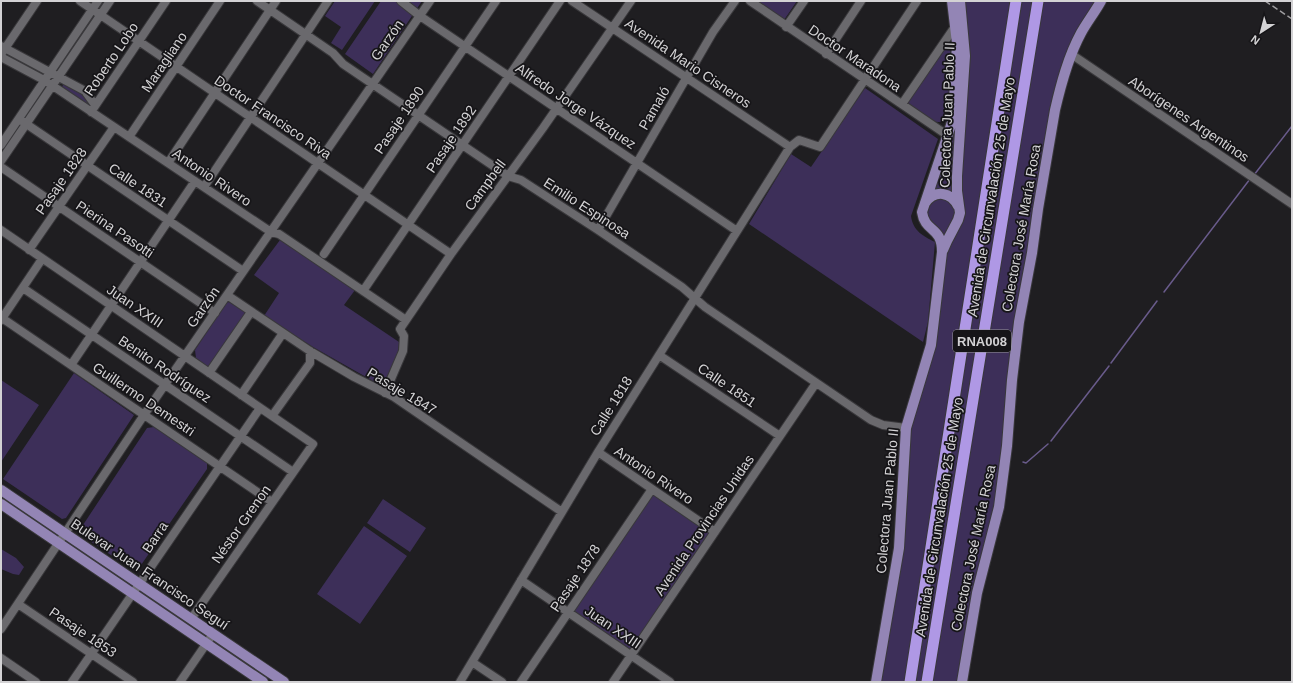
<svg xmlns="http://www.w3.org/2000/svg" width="1293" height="683" viewBox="0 0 1293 683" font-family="Helvetica,sans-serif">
<rect width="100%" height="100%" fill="#1f1e21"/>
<path fill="#3d2f59" d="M335,1H375L342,50L331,43L341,27L325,16Z
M381,1H422L373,74L345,54Z
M756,1H797L784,20Z
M952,1H1101L1071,54L1038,209L1007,446L962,682H876L889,606L906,428L931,345L942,252L923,219L953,119Z
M90,19L92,21L63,64L61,63Z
M951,41L949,97L946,121C930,126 919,113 907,105L908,97L946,44Z
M65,83L84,93L91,105L89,106L62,89L63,84Z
M865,88L938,139L911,216C913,231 923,236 935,242L928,322L923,342L749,224L791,154L811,167Z
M280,240L355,290L344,305L399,342L398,355L382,386L313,347L264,316L279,293L254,275Z
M229,302L245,312V316L211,365L208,367L196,358L195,350L226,303Z
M74,373L134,415L66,518L62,519L3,479Z
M1,380L39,405L1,462Z
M154,427L207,462V469L139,568L135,571L90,541L89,535L86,536L81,533V528L147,428Z
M656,494L709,530V533L632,649H628L575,614V607L652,495Z
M383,499L426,528L410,552L367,523Z
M364,526L407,556L360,624L317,594Z
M1,549L16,558L24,567L19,575L13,574L1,569Z"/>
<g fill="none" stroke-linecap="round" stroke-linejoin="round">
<path stroke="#695b8b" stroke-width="1.5" d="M1254,175L1292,126
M1164,292L1250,179
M1111,363L1157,301
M1051,441L1109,366
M1023,462L1026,463L1048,444"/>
<g stroke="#39383b" stroke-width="10">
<path id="minor" d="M80,1L451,254
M257,1L333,53L343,64L508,176L521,180L598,230L682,287L705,307L871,420L883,425L906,428
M401,1L420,16L737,231
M572,1L790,147
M750,1L947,135
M786,27L804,1
M1,46L85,91L95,105
M2,53L37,1
M826,54L861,1
M1071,54L1292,204
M1,57L44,80L271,232L279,234L406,320
M902,104L956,25
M91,112L166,1
M19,119L243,271
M129,137L220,1
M1,145L98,1
M1,161L110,1
M168,163L276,1
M1,167L215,313
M204,187L328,1
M1,230L313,444L191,619
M598,230L713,32L735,1
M29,250L114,127
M324,254L496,1
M23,288L293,472
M363,291L560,1
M227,295L310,351L354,377L394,397L562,512
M2,318L272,502
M1,320L42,259
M659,355L780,436
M71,365L195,181
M209,373L251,312
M385,393L403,351L404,336L400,329L451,254L543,128L631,1
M241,395L283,333
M272,416L310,363V351
M598,452L715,532
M521,580L670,682
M18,604L133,682
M1,629L144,415L430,1
M1,658L36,682
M472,662L502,682
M72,682L260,408
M180,682L213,634
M460,682L598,452L790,147L799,140L820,147L917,1
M521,682L652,489
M613,682L816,383"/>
</g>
<g stroke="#39383b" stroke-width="12">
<path id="major" d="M925,203C935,189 951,192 958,206
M943,250L947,241L958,220L960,213L957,191V176L965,56L960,1
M1,490L284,682
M1,504L263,682
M876,682L899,548L906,428L931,345L942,252C942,226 925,233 922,212L953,119L957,43L952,1
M962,682L977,593L999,507L1007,446L1012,380L1019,322L1032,253L1038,209L1055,110C1061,84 1068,57 1081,33C1087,22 1095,12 1101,1"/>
</g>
<g stroke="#39383b" stroke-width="13">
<path id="highway" d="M910,682L1016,1
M927,682L1038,1"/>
</g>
<use href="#minor" stroke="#6a696d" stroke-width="8"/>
<use href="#major" stroke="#9385b5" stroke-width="10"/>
<use href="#highway" stroke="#af98e5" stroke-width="11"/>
<path stroke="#a09fa1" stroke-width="1.5" stroke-dasharray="6 3" stroke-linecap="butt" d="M1265,1L1292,19"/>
</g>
<g text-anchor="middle" stroke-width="3.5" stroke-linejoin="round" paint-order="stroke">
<rect fill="#161518" stroke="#9a999c" stroke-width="1" x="953" y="330" width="58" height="22" rx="3"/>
<g font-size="13" font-weight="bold" fill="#d3d2d4">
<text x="982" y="346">RNA008</text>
</g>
<g font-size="14" fill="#d3d2d4" stroke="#161518">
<text transform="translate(387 40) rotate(-55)" y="5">Garzón</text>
<text transform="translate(855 58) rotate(34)" y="5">Doctor Maradona</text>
<text transform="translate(111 59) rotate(-56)" y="5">Roberto Lobo</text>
<text transform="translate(164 62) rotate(-56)" y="5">Maragliano</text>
<text transform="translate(688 63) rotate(34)" y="5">Avenida Mario Cisneros</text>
<text transform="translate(576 106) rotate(34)" y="5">Alfredo Jorge Vázquez</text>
<text transform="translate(654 108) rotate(-60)" y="5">Pamaló</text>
<text transform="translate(947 115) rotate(-88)" y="5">Colectora Juan Pablo II</text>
<text transform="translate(273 117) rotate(34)" y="5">Doctor Francisco Riva</text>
<text transform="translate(1189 119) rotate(34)" y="5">Aborígenes Argentinos</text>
<text transform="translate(399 120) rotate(-56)" y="5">Pasaje 1890</text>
<text transform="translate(451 139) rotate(-56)" y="5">Pasaje 1892</text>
<text transform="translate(212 177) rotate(34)" y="5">Antonio Rivero</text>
<text transform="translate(61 181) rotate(-55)" y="5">Pasaje 1828</text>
<text transform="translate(138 185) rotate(34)" y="5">Calle 1831</text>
<text transform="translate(485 185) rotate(-54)" y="5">Campbell</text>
<text transform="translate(991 197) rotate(-81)" y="5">Avenida de Circunvalación 25 de Mayo</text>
<text transform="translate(587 208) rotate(33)" y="5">Emilio Espinosa</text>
<text transform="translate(1021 228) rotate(-80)" y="5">Colectora José María Rosa</text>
<text transform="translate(115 229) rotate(34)" y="5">Pierina Pasotti</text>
<text transform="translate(135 306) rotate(34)" y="5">Juan XXIII</text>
<text transform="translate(203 307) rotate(-55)" y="5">Garzón</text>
<text transform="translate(165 369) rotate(34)" y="5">Benito Rodríguez</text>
<text transform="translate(727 385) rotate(34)" y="5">Calle 1851</text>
<text transform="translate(402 391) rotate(31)" y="5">Pasaje 1847</text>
<text transform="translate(144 399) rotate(34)" y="5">Guillermo Demestri</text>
<text transform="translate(611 406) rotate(-58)" y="5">Calle 1818</text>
<text transform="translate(654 475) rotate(34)" y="5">Antonio Rivero</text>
<text transform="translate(887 501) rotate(-85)" y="5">Colectora Juan Pablo II</text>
<text transform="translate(939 517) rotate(-81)" y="5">Avenida de Circunvalación 25 de Mayo</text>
<text transform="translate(241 524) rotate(-55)" y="5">Néstor Grenon</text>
<text transform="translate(704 525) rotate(-56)" y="5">Avenida Provincias Unidas</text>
<text transform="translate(155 537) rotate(-56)" y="5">Barra</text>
<text transform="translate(973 548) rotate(-78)" y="5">Colectora José María Rosa</text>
<text transform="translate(150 574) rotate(34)" y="5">Bulevar Juan Francisco Seguí</text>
<text transform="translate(575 578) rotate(-56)" y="5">Pasaje 1878</text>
<text transform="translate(613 627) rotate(34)" y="5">Juan XXIII</text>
<text transform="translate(83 632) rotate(34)" y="5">Pasaje 1853</text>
</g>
</g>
<rect width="1293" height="683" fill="none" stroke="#d3d2d4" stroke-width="4"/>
<g transform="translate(1261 32) rotate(216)" stroke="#161518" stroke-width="3" paint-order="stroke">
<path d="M0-3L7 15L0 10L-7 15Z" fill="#d3d2d4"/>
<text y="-6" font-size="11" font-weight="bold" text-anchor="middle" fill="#d3d2d4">N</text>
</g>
</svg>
